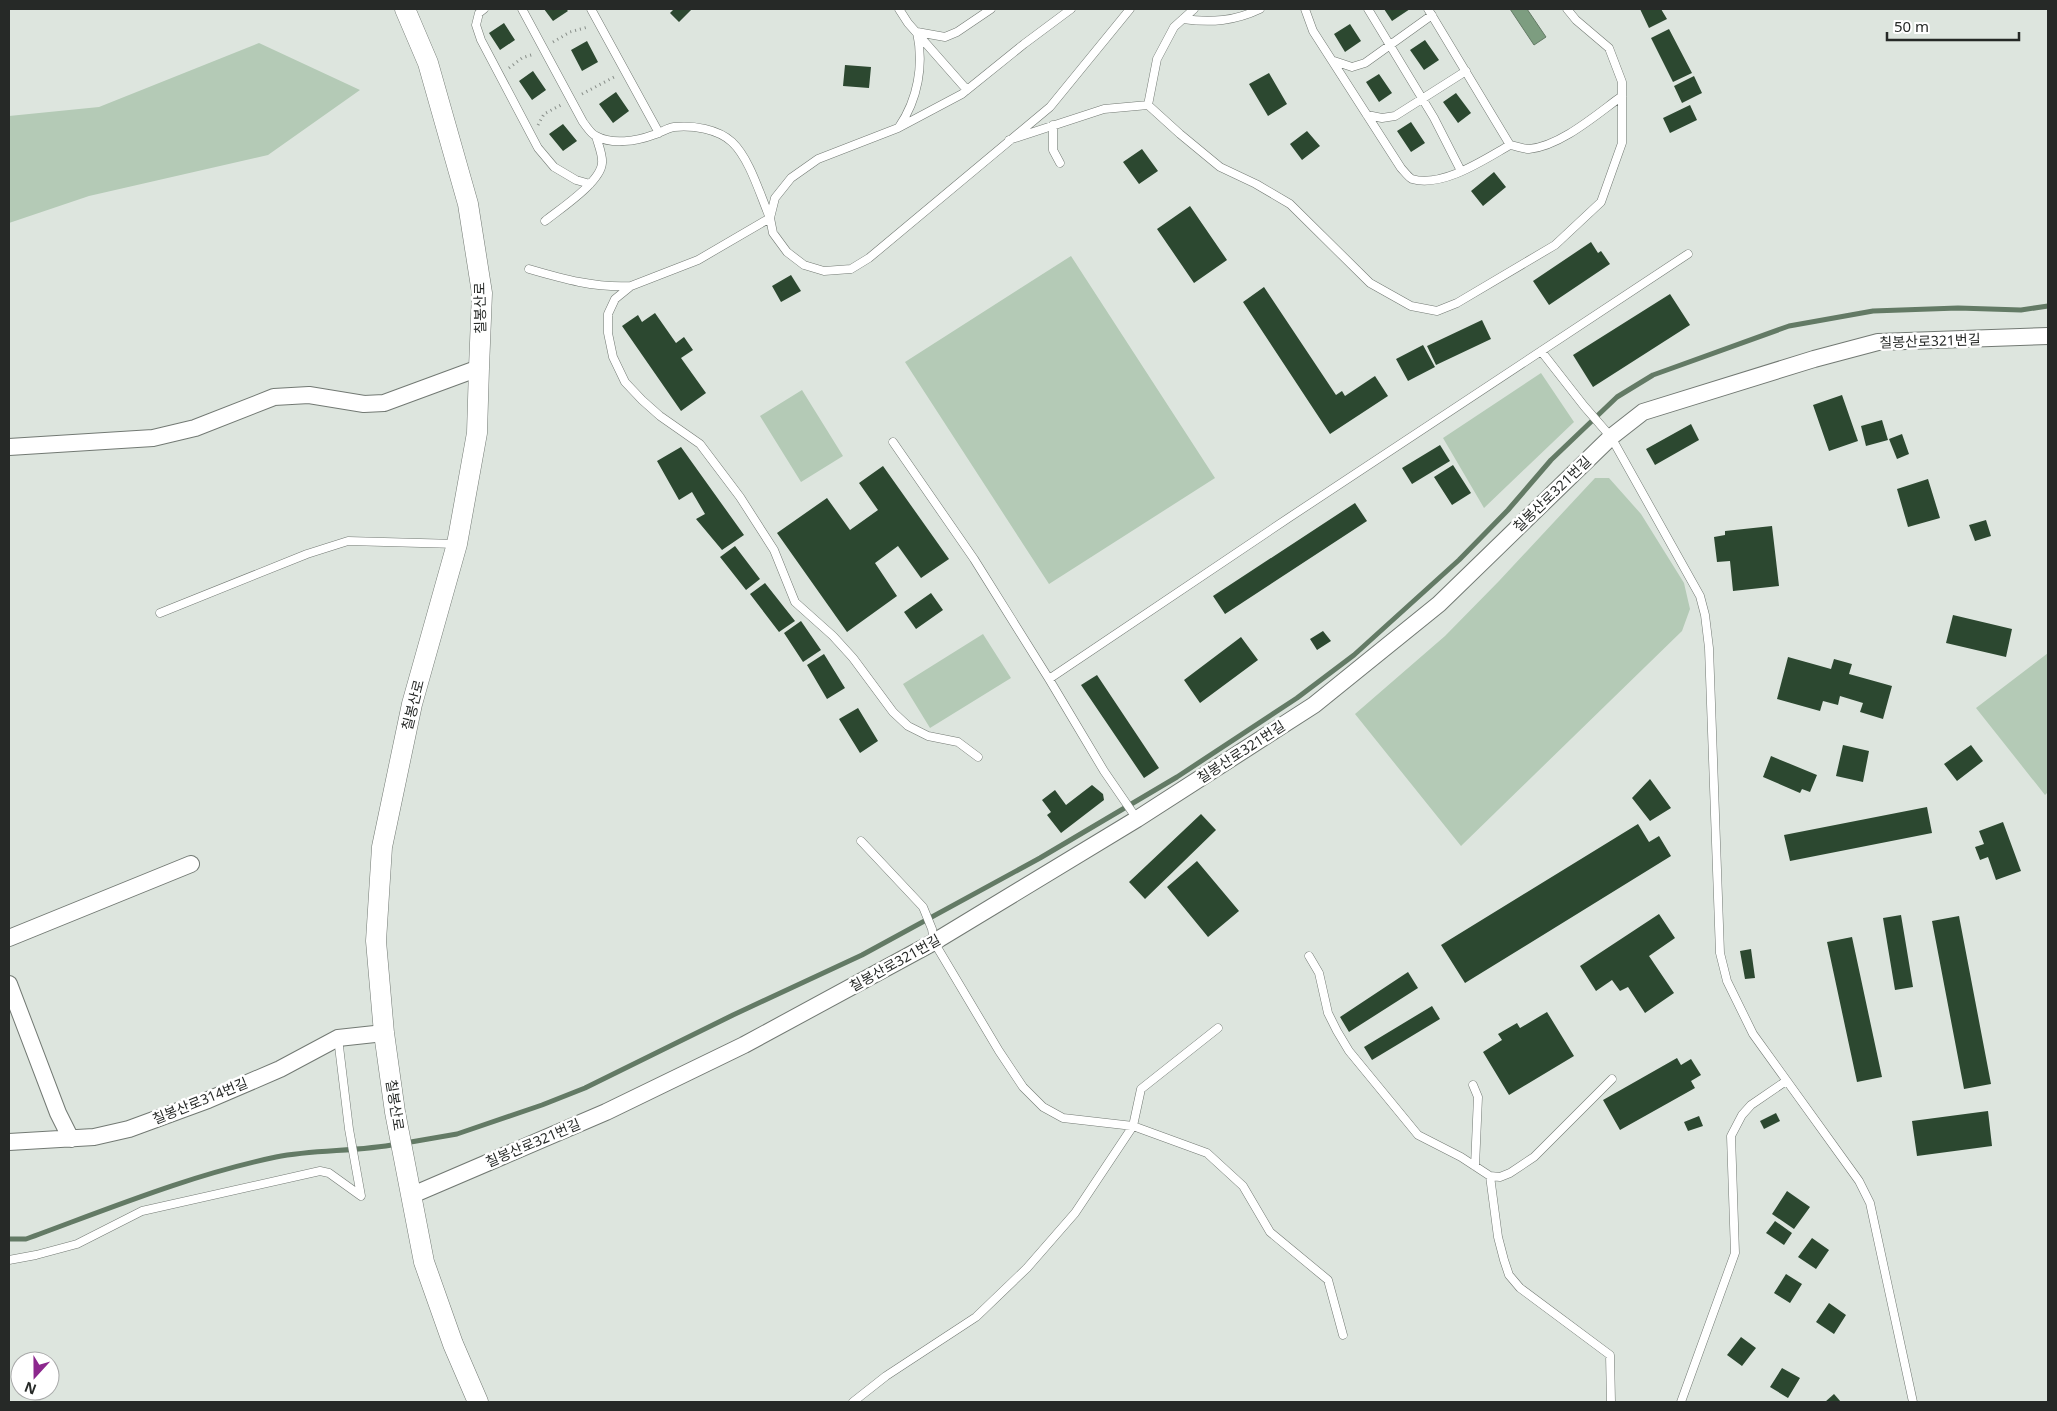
<svg xmlns="http://www.w3.org/2000/svg" width="2057" height="1411" viewBox="0 0 2057 1411" font-family="'Noto Sans','Noto Sans KR',sans-serif">
<rect width="100%" height="100%" fill="#dde5de"/>
<path fill="#b4cab6" d="M259,43L360,90L268,155L89,196L9,223V116L99,107Z
M1071,256L1215,478L1049,584L905,362Z
M1541,373L1574,422L1484,508L1443,438Z
M802,390L843,456L801,482L760,416Z
M1595,478H1609L1641,514L1684,583L1690,609L1682,631L1461,846L1355,714L1445,636L1499,581Z
M983,634L1011,678L930,728L903,684Z
M2048,653V792L2045,795L1976,708Z"/>
<path fill="#7d9d80" stroke="#637a65" d="M1510,9H1527L1546,37L1534,45Z"/>
<g fill="none" stroke-linecap="round" stroke-linejoin="round">
<path stroke="#637a65" stroke-width="5" d="M405,1143L457,1134L542,1105L585,1088L733,1015L862,955L1040,858L1177,777L1297,698L1354,655L1459,560L1508,510L1551,460L1617,397L1653,375L1789,326L1873,311L1958,308L2021,310L2048,306
M9,1239H26C108,1209 190,1175 276,1157C316,1149 357,1152 397,1144"/>
</g>
<path fill="#2c4830" d="M544,9H566L568,11L553,21Z
M674,9H692L679,22L670,13Z
M1384,9H1410L1392,21Z
M1640,9H1661L1667,19L1649,28Z
M504,23L515,40L500,50L489,33Z
M1350,24L1361,41L1345,52L1334,34Z
M1669,29L1692,73L1673,82L1651,38Z
M1425,40L1439,60L1424,70L1410,50Z
M587,41L598,62L582,71L571,50Z
M845,65L871,67L869,88L843,86Z
M533,71L546,90L532,100L519,81Z
M1269,73L1287,104L1268,116L1249,84Z
M1379,74L1392,93L1379,102L1366,82Z
M1694,76L1702,93L1682,103L1674,86Z
M616,92L629,111L613,123L599,104Z
M1456,93L1471,113L1458,123L1443,102Z
M1690,105L1697,120L1670,133L1663,118Z
M1411,122L1425,143L1411,152L1397,131Z
M563,124L577,141L563,151L549,134Z
M1307,131L1320,146L1302,160L1290,144Z
M1142,149L1158,171L1139,184L1123,162Z
M1494,172L1506,187L1483,206L1471,191Z
M1190,206L1227,260L1194,283L1157,229Z
M1591,242L1598,253L1601,251L1610,264L1549,305L1533,281Z
M791,275L801,291L781,302L772,286Z
M1264,287L1336,395L1342,391L1345,396L1375,376L1388,396L1330,434L1243,302Z
M1670,294L1690,325L1593,387L1573,355Z
M655,313L676,343L684,337L693,350L681,358L706,393L681,411L622,326L638,315L642,322Z
M1482,320L1491,339L1436,365L1427,346Z
M1423,345L1435,367L1408,381L1396,359Z
M1842,395L1858,441L1829,451L1813,405Z
M1882,420L1888,440L1866,446L1861,426Z
M1691,424L1699,440L1655,465L1646,449Z
M1902,434L1909,454L1897,459L1889,439Z
M1440,445L1450,461L1412,484L1402,468Z
M681,447L744,535L722,550L696,519L705,514L692,492L679,500L657,461Z
M1453,465L1471,493L1452,505L1434,477Z
M883,466L949,559L921,578L898,546L875,563L897,596L847,632L777,533L827,498L850,530L878,510L859,483Z
M1928,479L1940,518L1908,527L1897,489Z
M1355,503L1367,521L1225,614L1213,596Z
M1986,520L1991,536L1975,541L1969,525Z
M1772,526L1779,586L1733,591L1730,561L1717,562L1714,537L1725,535V531Z
M735,546L760,579L746,590L720,557Z
M765,583L795,621L779,632L750,594Z
M931,593L943,610L916,629L904,612Z
M1953,615L2012,629L2006,657L1946,643Z
M801,621L821,650L803,662L784,633Z
M1323,631L1331,641L1317,650L1310,639Z
M1241,637L1258,660L1200,703L1184,680Z
M824,654L845,688L827,699L807,665Z
M1788,657L1831,669L1834,659L1852,664L1849,674L1892,686L1883,719L1860,712L1863,703L1840,696L1838,705L1823,701L1820,711L1777,699Z
M1097,675L1159,768L1144,778L1081,685Z
M858,708L878,741L860,753L839,719Z
M1843,745L1869,751L1863,782L1836,776Z
M1971,745L1983,761L1957,781L1944,764Z
M1771,756L1817,775L1810,792L1802,789L1800,793L1763,777Z
M1650,779L1671,808L1650,821L1632,798Z
M1092,785L1103,794L1104,800L1061,833L1047,815L1051,812L1042,800L1055,790L1066,805Z
M1927,807L1932,833L1790,861L1784,835Z
M1201,814L1216,830L1145,899L1129,882Z
M2003,822L2021,871L1996,880L1988,857L1980,860L1975,847L1984,844L1979,831Z
M1638,824L1649,842L1659,836L1671,856L1465,983L1441,945Z
M1197,861L1239,911L1208,937L1167,887Z
M1659,914L1675,938L1649,956L1674,993L1645,1013L1628,987L1620,991L1612,980L1596,991L1580,966Z
M1901,915L1913,987L1895,990L1883,918Z
M1959,916L1991,1084L1964,1089L1932,921Z
M1852,937L1882,1077L1857,1082L1827,942Z
M1751,949L1755,978L1745,979L1740,951Z
M1408,972L1418,988L1349,1032L1340,1017Z
M1432,1006L1440,1019L1372,1060L1364,1047Z
M1547,1012L1574,1056L1509,1095L1483,1052L1502,1040L1498,1034L1517,1023L1520,1028Z
M1677,1058L1681,1065L1691,1059L1701,1075L1691,1081L1695,1088L1620,1130L1603,1100Z
M1988,1111L1992,1146L1917,1156L1912,1121Z
M1776,1113L1780,1121L1764,1129L1760,1121Z
M1699,1116L1703,1126L1688,1131L1684,1122Z
M1787,1191L1810,1207L1794,1229L1772,1214Z
M1775,1221L1792,1233L1784,1245L1766,1233Z
M1812,1238L1829,1250L1816,1269L1798,1257Z
M1786,1274L1802,1284L1790,1303L1774,1293Z
M1829,1303L1846,1315L1834,1334L1816,1322Z
M1741,1337L1756,1348L1742,1366L1727,1355Z
M1782,1368L1800,1378L1788,1398L1770,1387Z
M1834,1394L1841,1402H1825Z"/>
<g fill="none" stroke-linecap="round" stroke-linejoin="round">
<g stroke="#727973" stroke-width="9">
<path id="service" d="M484,9L479,13L476,25L481,40L538,148L554,167L576,180L590,184
M522,9L583,122C587,127 591,134 596,136C612,145 637,141 653,135C660,133 667,128 674,127C693,125 718,129 732,142C750,159 760,195 770,218L698,260L631,286L615,299L608,314V333L613,357L625,382L642,400L660,416L700,444L740,497L774,550L795,602L833,636L853,658L893,712L908,726L928,736L958,742L978,757
M591,9L659,133
M899,9L908,23L967,90
M1071,9L1024,44L962,94L898,128L818,159L791,178L775,198L770,218L773,233L787,252L804,265L824,271L851,269L869,258L1050,107L1130,9
M1305,9L1313,31L1401,168C1404,171 1408,177 1412,179C1443,188 1485,159 1510,145
M1368,9L1434,118L1461,171
M1428,9L1510,145C1516,146 1524,149 1529,149C1561,146 1597,114 1622,96
M1183,19C1211,23 1235,21 1260,9
M1334,61L1352,67L1365,63L1432,15
M1148,105L1157,59L1174,27L1194,9
M1367,115L1382,118L1395,116L1466,71
M1053,125V150L1060,163
M899,127C918,99 924,65 917,32L945,37L957,32L991,9
M1009,140L1104,109L1148,105L1180,134L1220,167L1256,184L1290,204L1370,283L1411,306L1437,311L1457,303L1555,245L1601,202L1622,143V82L1609,48L1576,20L1567,9
M545,221C560,209 601,182 602,163C603,155 598,144 596,136
M529,269C563,279 595,288 631,286
M1541,351L1584,406L1611,437L1700,596L1705,615L1709,648L1720,953L1727,981L1753,1034L1859,1181L1870,1203L1913,1402
M893,442L974,559L1049,679L1104,771L1137,819
M160,613L307,554L348,541L457,544
M1049,679L1290,517L1688,254
M861,841L923,907L932,929L934,942L999,1051L1023,1087L1043,1107L1063,1118L1133,1126L1207,1153L1243,1186L1270,1232L1328,1280L1343,1335
M1309,956L1319,973L1328,1013L1337,1031L1349,1051L1418,1135L1461,1157L1490,1176L1500,1177L1510,1173L1534,1157L1612,1079
M1473,1085L1478,1097L1475,1166
M1490,1176L1498,1237L1504,1260L1509,1275L1520,1288L1610,1355L1611,1402
M9,1260L36,1255L77,1244L142,1211L320,1171L329,1173L361,1196L349,1129L338,1038
M853,1402L886,1376L976,1317L1027,1268L1075,1213L1133,1126L1141,1089L1218,1028
M1681,1402L1735,1253L1731,1136L1742,1115L1751,1105L1786,1081"/>
</g>
<g stroke="#727973" stroke-width="18">
<path id="minor" d="M9,447L153,438L195,428L274,397L309,395L364,404L384,403L479,368
M9,938L191,864
M9,984L58,1113L71,1139
M9,1142L94,1137L129,1129L208,1100L280,1069L338,1038L384,1033
M410,1196L606,1112L744,1045L934,942L1137,819L1314,705L1439,604L1611,437L1643,412L1814,359L1878,342L2048,336"/>
</g>
<g stroke="#727973" stroke-width="21">
<path id="tertiary" d="M405,9L428,63L468,204L482,293L479,368L477,433L457,544L412,704L382,847L376,941L384,1033L395,1112L424,1262L453,1344L478,1402"/>
</g>
<path stroke="#888e89" stroke-width="3" stroke-dasharray="1 4" stroke-linecap="butt" d="M553,42L570,32L588,27
M509,68L522,58L534,54
M582,94L616,76
M538,125L544,114L561,105"/>
<use href="#service" stroke="#fff" stroke-width="8"/>
<use href="#minor" stroke="#fff" stroke-width="16"/>
<use href="#tertiary" stroke="#fff" stroke-width="20"/>
</g>
<g text-anchor="middle" stroke-width="5" stroke-linejoin="round" paint-order="stroke">
<g font-size="14" fill="#262927" stroke="#fff">
<text transform="translate(480 308) rotate(-91)" y="5">칠봉산로</text>
<text transform="translate(1930 341) rotate(-2)" y="5">칠봉산로321번길</text>
<text transform="translate(1552 494) rotate(-44)" y="5">칠봉산로321번길</text>
<text transform="translate(413 705) rotate(-76)" y="5">칠봉산로</text>
<text transform="translate(1241 752) rotate(-33)" y="5">칠봉산로321번길</text>
<text transform="translate(895 963) rotate(-29)" y="5">칠봉산로321번길</text>
<text transform="translate(200 1101) rotate(-22)" y="5">칠봉산로314번길</text>
<text transform="translate(395 1105) rotate(81)" y="5">칠봉산로</text>
<text transform="translate(533 1143) rotate(-23)" y="5">칠봉산로321번길</text>
</g>
</g>
<rect width="2057" height="1411" fill="none" stroke="#262927" stroke-width="20"/>
<g transform="translate(35 1376) rotate(201)"><circle r="24" fill="#ffffff" stroke="#a8a9a9"/>
<path d="M0-4L9 19L0 12L-9 19Z" fill="#8c278d"/>
<text y="-8" font-size="14" font-weight="bold" text-anchor="middle" fill="#262927">N</text>
</g>
<path d="M1887 32v8h132v-8" fill="none" stroke="#262927" stroke-width="2.5"/>
<text x="1894" y="32" font-size="15" fill="#262927" stroke="#ffffff" stroke-width="4" paint-order="stroke">50 m</text>
</svg>
